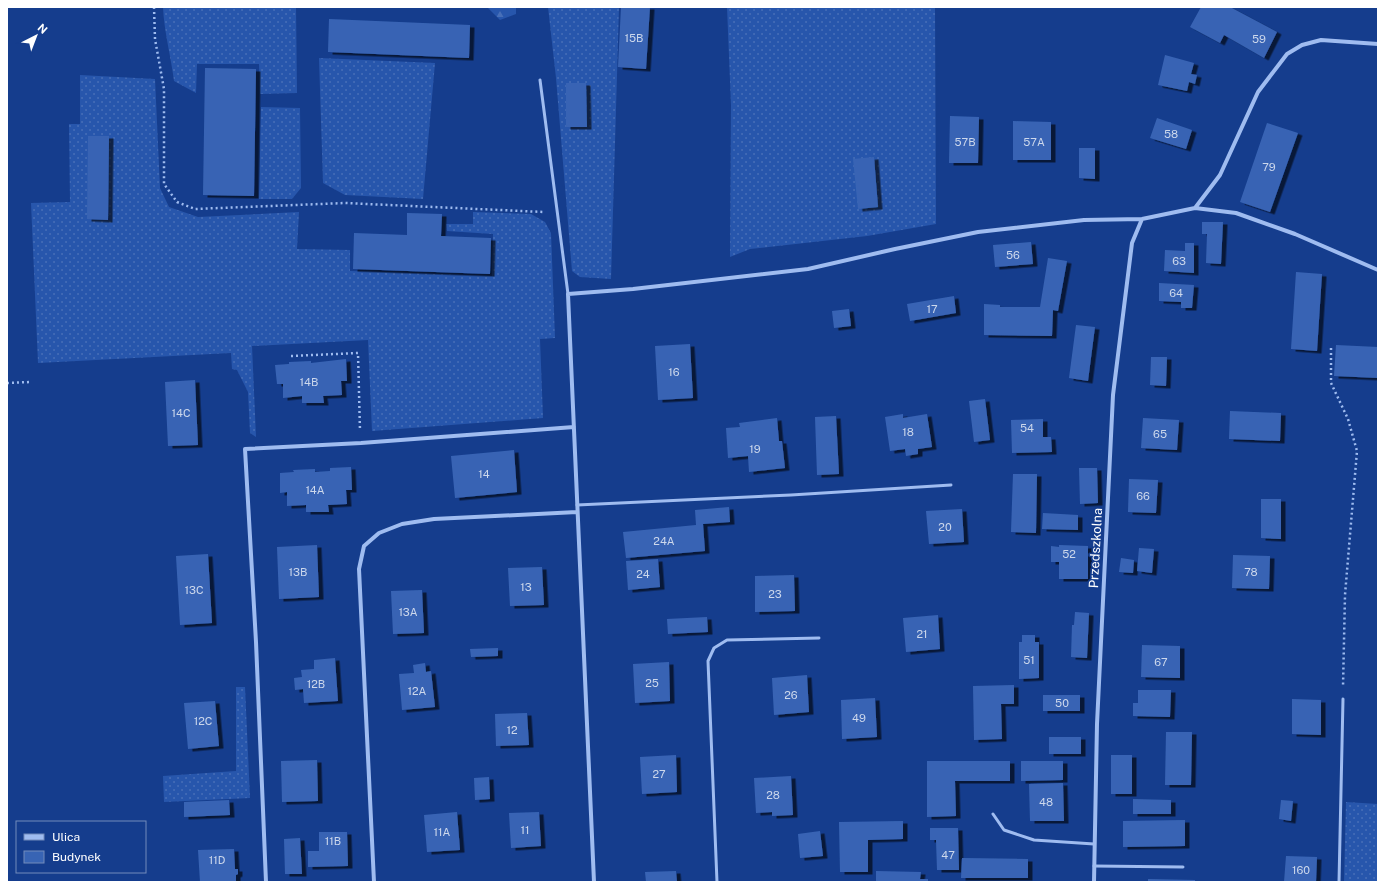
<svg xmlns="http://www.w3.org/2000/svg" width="1385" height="889" viewBox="0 0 1385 889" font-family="'Public Sans',sans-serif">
<defs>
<pattern id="grass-dots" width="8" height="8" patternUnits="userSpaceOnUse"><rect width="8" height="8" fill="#2756ac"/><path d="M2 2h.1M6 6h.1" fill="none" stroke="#476fb8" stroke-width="1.8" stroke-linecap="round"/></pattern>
<pattern id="forest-firs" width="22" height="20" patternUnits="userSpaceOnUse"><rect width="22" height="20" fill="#2756ac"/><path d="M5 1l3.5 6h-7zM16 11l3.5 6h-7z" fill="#476fb8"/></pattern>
<filter id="shadow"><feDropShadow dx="4.5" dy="2.5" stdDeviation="0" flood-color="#0009"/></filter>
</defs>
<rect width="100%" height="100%" fill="#153d8d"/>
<path fill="url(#grass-dots)" d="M163,7H296L297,93L260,94L259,64H197L196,93L174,81C171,56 164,32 163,7Z
M548,7H619L611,279L580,277L572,271L556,78Z
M727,7H935L936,224L867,236L750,249L730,257L731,105Z
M319,58L435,63L423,199L345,195L323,183Z
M80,75L155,79L160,188L169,207L198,217L299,212L297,249L350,250V271L492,276L493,234L447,231L446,224H473V212L531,214L545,222L551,233L555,338L540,339L543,418L372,431L368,340L252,346L256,437L250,433L248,392L237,370L232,369L231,353L38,363L31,203L70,202L69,124H80Z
M261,107L300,108L301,188L292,199H259Z
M236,687H245L250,798L164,802L163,776L236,771Z
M1346,802L1378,804V882H1344Z"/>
<path fill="url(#forest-firs)" d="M487,7H516V14L500,20Z"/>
<path fill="#3864b4" filter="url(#shadow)" d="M621,7H650L646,69L618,67Z
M1201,7H1230L1277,32L1264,58L1224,35L1220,43L1190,27Z
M329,19L470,25L469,58L328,52Z
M1165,55L1194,63L1191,74L1197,75L1195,84L1189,82L1187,91L1158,85Z
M205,68L256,69L254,196L203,195Z
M566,83H586L587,127H566Z
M950,116L979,117L978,163H949Z
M1157,118L1192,130L1186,149L1150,138Z
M1013,121L1051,122V160H1013Z
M1267,123L1298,133L1270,212L1240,202Z
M88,136H109L108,220L87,219Z
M1079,148H1095V179L1079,178Z
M874,157L878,207L858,209L853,159Z
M407,213L442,214L441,236L491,238L490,274L353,269L354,233L407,235Z
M1202,222H1223L1221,264L1206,263L1207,234H1202Z
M1031,242L1033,264L995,267L993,245Z
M1185,243H1194V273L1164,271L1165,250L1185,251Z
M1048,258L1067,261L1058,311L1053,310L1052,336L984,335V304L1000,305V307H1040Z
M1296,272L1322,274L1317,351L1291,349Z
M1159,283L1194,285L1192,308H1181V302L1159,301Z
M954,296L956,313L910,321L907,304Z
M849,309L851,326L834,328L832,311Z
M1076,325L1095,327L1088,381L1069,378Z
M690,344L693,398L658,400L655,346Z
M1336,345L1378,347V378L1334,376Z
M1151,357H1167L1166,386L1150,385Z
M346,359L347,381H341L342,395L323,396L324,403H302V396L283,398V384H277L275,365L289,364V362L311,361V363Z
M195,380L198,445L168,446L165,382Z
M985,399L990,440L974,442L969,401Z
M1230,411L1281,413L1280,441L1229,439Z
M903,414V418L927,414L932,447L918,449V454L906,456L905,449L890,451L885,417Z
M836,416L839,474L817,475L815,417Z
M777,418L779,441H782L785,468L749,472L748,456L728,458L726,428L740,427L739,423Z
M1143,418L1179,420L1177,450L1141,448Z
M1043,419V437H1051L1052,452L1012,453L1011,420Z
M514,450L517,492L455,498L451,456Z
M351,467L352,490H346L347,504L328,505L329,512H306V505L287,506V492L280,493V473L294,472L293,470L315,469V472L330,471V468Z
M1079,468H1097L1098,503L1080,504Z
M1013,474H1037L1036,533L1011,532Z
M1129,479L1158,480L1156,513L1128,512Z
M1261,499H1281V539L1261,538Z
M729,507L730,522L703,524L705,551L626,558L623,532L696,525L695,510Z
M962,509L964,542L929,544L926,511Z
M1043,513L1078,515V530L1042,529Z
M317,545L319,597L279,599L277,547Z
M1059,545L1088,546V579H1059V562H1051V546L1059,547Z
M1139,548L1154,549L1152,573L1137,571Z
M208,554L212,623L180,625L176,556Z
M1233,555L1270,556L1269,589L1232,588Z
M1121,558L1134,560L1133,573L1119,572Z
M658,559L660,587L628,590L626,561Z
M542,567L544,605L510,606L508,568Z
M794,575L795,611L755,612V576Z
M422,590L424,633L393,634L391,591Z
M1075,612L1089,613L1087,658L1071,657L1072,625H1074Z
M938,615L940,649L906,652L903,618Z
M707,617L708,632L668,634L667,619Z
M1022,635H1035V642H1039V678L1019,679V642H1022Z
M1142,645L1180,646V678L1141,677Z
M498,648V656L471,657L470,649Z
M335,658L338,701L304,703L303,689L295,690L294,678L302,677L301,670L314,669V660Z
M669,662L670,701L635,703L633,664Z
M425,663L426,672L431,671L435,707L402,710L399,674L414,673L413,665Z
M807,675L809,712L774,715L772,678Z
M1014,685V704H1001L1002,739L974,740L973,686Z
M1138,690H1171L1170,717L1133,716V703H1138Z
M1043,695H1080V711H1043Z
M875,698L877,737L842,739L841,700Z
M1292,699L1321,700V735L1292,734Z
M215,701L219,746L188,749L184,703Z
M527,713L529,745L496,746L495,714Z
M1166,732H1192L1191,785H1165Z
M1049,737H1081V754H1049Z
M676,755L677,792L642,794L640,757Z
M1111,755H1132V794H1111Z
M317,760L318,801L282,802L281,761Z
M927,761H1010V781H955L956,816L927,817Z
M1021,761H1063V780L1021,781Z
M791,776L793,815L772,816V812L756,813L754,778Z
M489,777L490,799L475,800L474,778Z
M1063,783L1064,821H1030L1029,784Z
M1133,799L1171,800V814H1133Z
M229,800L230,815L184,817V802Z
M1281,800L1293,801L1291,821L1279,819Z
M457,812L460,850L427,852L424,815Z
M539,812L541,846L511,848L509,813Z
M1185,820V846L1123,847V821Z
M903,821V839L868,840V872H840L839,822Z
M930,828H958L959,870H937L936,840H930Z
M820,831L823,856L800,858L798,834Z
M319,832H347L348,866L308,867V851H319Z
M300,838L302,874H285L284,839Z
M234,849L235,869H238V874L236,875V882H200L198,850Z
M1286,856L1317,857L1316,882H1284Z
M962,858L1028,859V878H961Z
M676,871L677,882H646L645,872Z
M876,871L921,872L920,879H928V882H876Z
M1148,879L1195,880V882H1148Z"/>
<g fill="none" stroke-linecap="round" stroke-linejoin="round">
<path stroke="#9fbcf0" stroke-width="2.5" stroke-dasharray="2 3" stroke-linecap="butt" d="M154,7L155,39L164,89V184L177,202L195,209L345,203L544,212
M1331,348V383L1348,419L1357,451L1345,595L1343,687
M291,356L358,353L360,431
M7,383L30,382"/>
<path stroke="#9fbcf0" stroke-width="3" d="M540,80L568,294
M577,505L791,495L951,485
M993,814L1004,830L1034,840L1094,844
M1094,866L1183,867
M717,882L708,661L714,648L727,640L819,638
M1339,882L1343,699"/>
<path stroke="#9fbcf0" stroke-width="4" d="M1195,208L1220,175L1258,92L1287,54L1302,45L1321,40L1378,44
M266,882L256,642L245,449L361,443L574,427
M374,882L359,569L364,546L379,533L402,524L434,519L577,512
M594,882L568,294L633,289L808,269L895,249L978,232L1084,220L1142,219L1195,208L1236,213L1295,234L1378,270
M1094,882L1097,724L1113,395L1132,243L1142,219"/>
</g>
<g text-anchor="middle" stroke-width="3.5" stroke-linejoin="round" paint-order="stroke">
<g font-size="11" fill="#cdd8ec">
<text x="634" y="42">15B</text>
<text x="1259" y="43">59</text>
<text x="1171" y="138">58</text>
<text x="965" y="146">57B</text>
<text x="1034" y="146">57A</text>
<text x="1269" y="171">79</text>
<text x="1013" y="259">56</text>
<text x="1179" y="265">63</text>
<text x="1176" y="297">64</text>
<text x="932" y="313">17</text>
<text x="674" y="376">16</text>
<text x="309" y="386">14B</text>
<text x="181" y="417">14C</text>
<text x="1027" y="432">54</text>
<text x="908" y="436">18</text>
<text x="1160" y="438">65</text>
<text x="755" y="453">19</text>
<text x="484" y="478">14</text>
<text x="315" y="494">14A</text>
<text x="1143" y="500">66</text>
<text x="945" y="531">20</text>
<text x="664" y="545">24A</text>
<text x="1069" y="558">52</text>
<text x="298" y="576">13B</text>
<text x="1251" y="576">78</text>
<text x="643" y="578">24</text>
<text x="526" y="591">13</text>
<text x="194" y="594">13C</text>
<text x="775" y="598">23</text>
<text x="408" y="616">13A</text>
<text x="922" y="638">21</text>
<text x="1029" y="664">51</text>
<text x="1161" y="666">67</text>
<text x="652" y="687">25</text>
<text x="316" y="688">12B</text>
<text x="417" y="695">12A</text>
<text x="791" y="699">26</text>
<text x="1062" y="707">50</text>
<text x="859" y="722">49</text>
<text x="203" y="725">12C</text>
<text x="512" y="734">12</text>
<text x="659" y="778">27</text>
<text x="773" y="799">28</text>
<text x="1046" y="806">48</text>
<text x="525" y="834">11</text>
<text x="442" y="836">11A</text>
<text x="333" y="845">11B</text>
<text x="948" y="859">47</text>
<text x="217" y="864">11D</text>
<text x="1301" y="874">160</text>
</g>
<g font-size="13" fill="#fff" stroke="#153d8d">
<text transform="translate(1095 548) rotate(-87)" y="5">Przedszkolna</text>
</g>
</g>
<rect width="1385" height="889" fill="none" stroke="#ffffff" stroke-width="16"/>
<rect x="16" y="821" width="130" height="52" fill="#153d8d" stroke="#738bbb"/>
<rect x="24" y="834" width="20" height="6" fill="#9fbcf0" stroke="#738bbb"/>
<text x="52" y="841" font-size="12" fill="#ffffff">Ulica</text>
<rect x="24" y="851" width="20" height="12" fill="#3864b4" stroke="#738bbb"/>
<text x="52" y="861" font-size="12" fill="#ffffff">Budynek</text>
<g transform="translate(36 36) rotate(42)" stroke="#153d8d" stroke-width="3" paint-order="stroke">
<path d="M0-3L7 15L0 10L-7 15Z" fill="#ffffff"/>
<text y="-6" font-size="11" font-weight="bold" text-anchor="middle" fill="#ffffff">N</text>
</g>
</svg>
